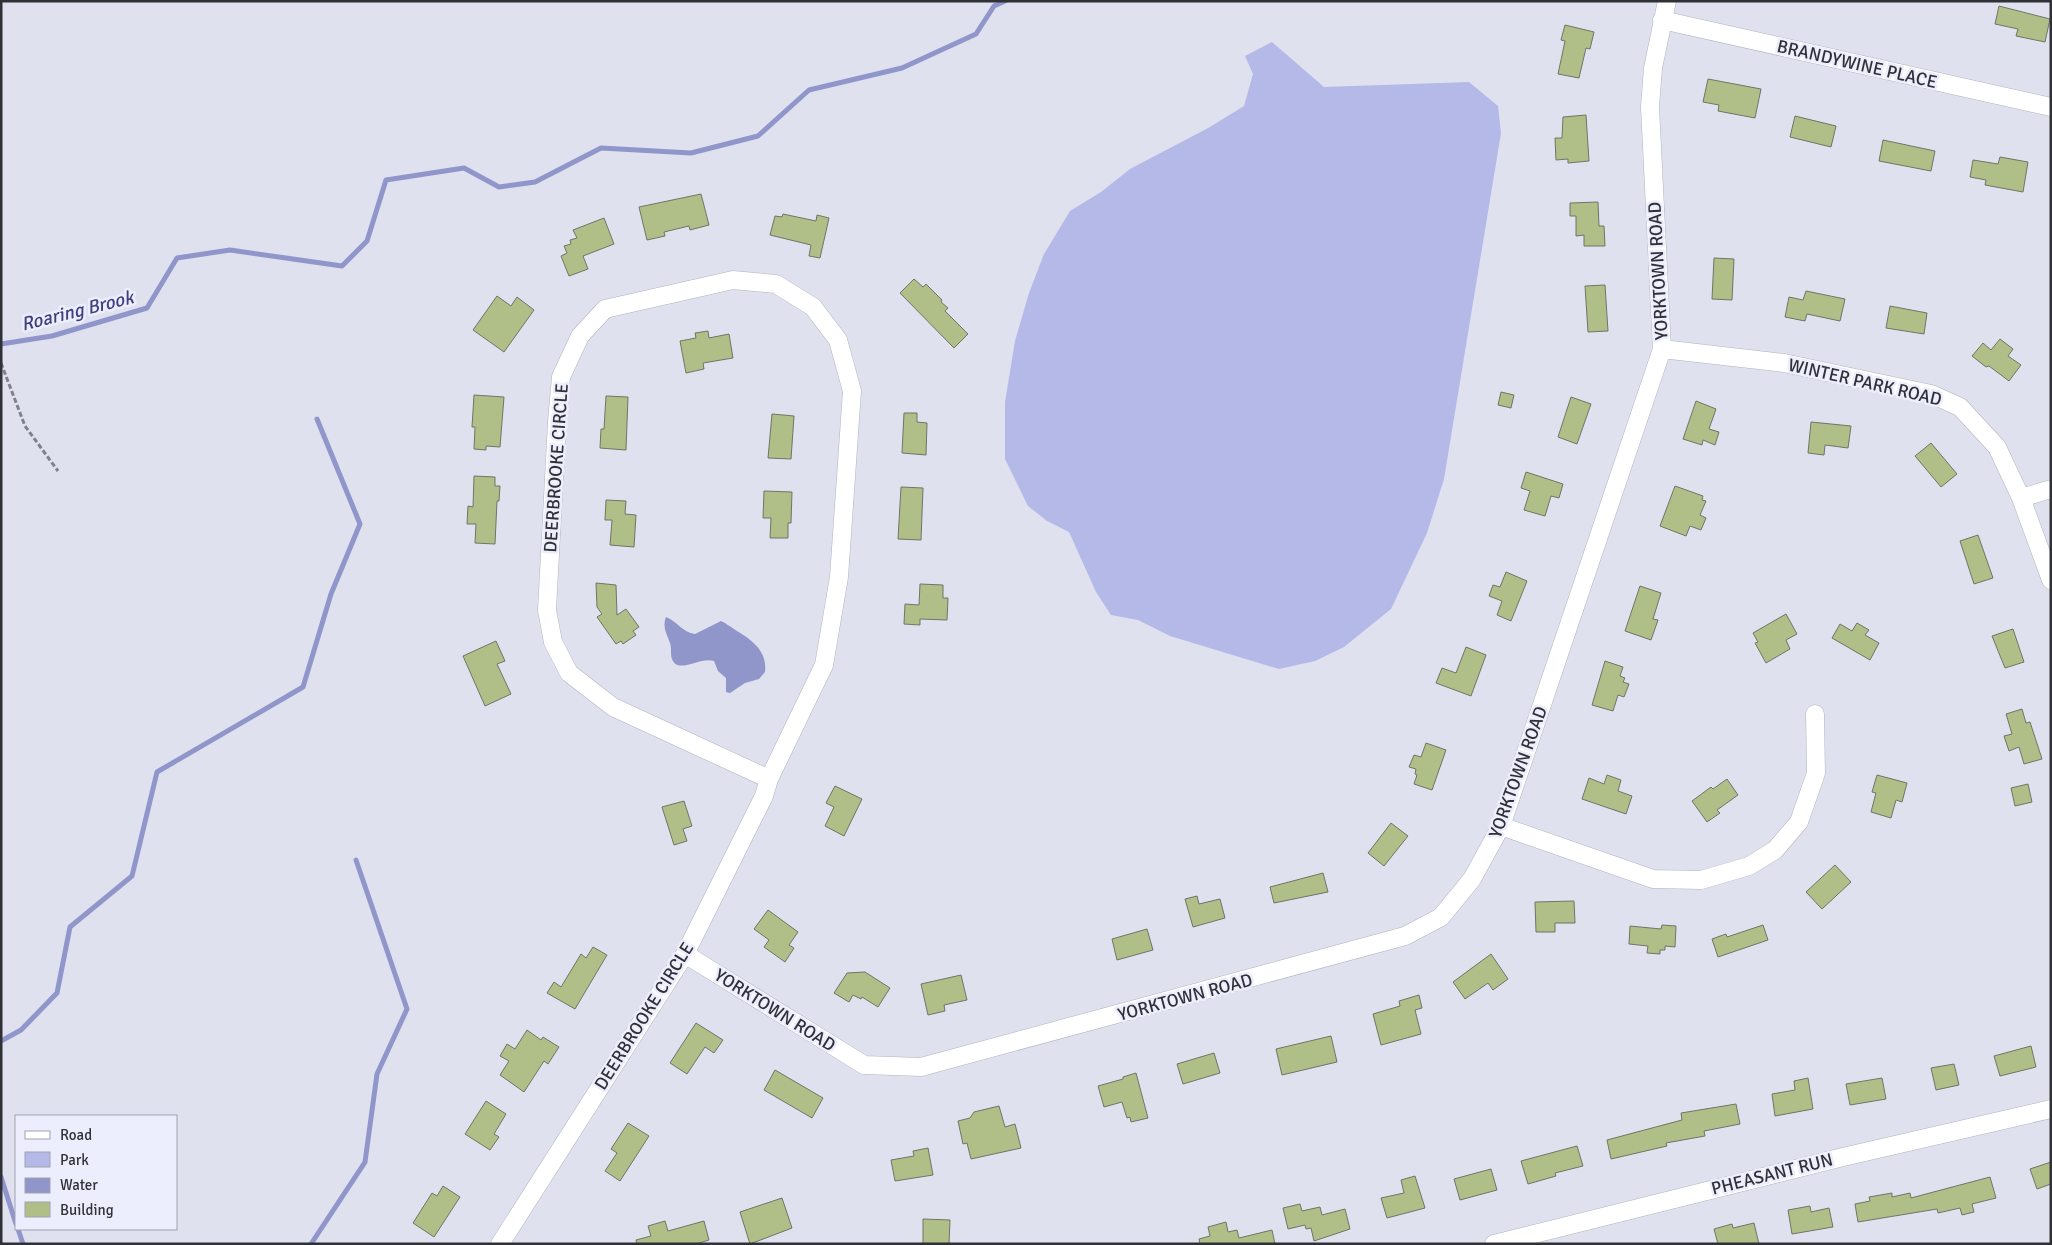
<svg xmlns="http://www.w3.org/2000/svg" width="2052" height="1245" viewBox="0 0 2052 1245" font-family="Signika,sans-serif">
<rect width="100%" height="100%" fill="#dfe1ef"/>
<path fill="#b4b9e7" d="M1272,42L1324,87L1469,82L1498,106L1501,133L1444,479L1427,533L1391,609L1344,647L1315,661L1279,669L1170,636L1138,620L1111,615L1096,592L1069,532L1047,521L1028,506L1005,459V402L1015,341L1029,293L1044,254L1070,211L1101,192L1130,169L1210,127L1244,106L1253,74L1245,56Z"/>
<path fill="#9196ca" d="M666,617C678,622 682,632 695,634L721,621L725,623C743,636 768,645 765,672L759,679L745,683L730,693L726,692V678L718,671L714,661C700,656 678,675 672,659C670,654 672,649 670,643C667,634 662,627 666,617Z"/>
<g fill="none" stroke-linecap="round" stroke-linejoin="round">
<path stroke="#9196ca" stroke-width="5" d="M1,344L52,336L147,308L177,258L230,250L342,266L367,241L386,180L464,168L499,187L535,182L601,148L691,153L758,136L809,90L902,68L976,34L994,6L1005,1
M1,1041L21,1030L57,993L70,927L132,876L157,772L303,687L331,594L360,524L317,419
M1,1177L16,1224
M18,1229L23,1244
M311,1244L365,1162L377,1074L407,1009L356,860"/>
</g>
<path fill="#b0be87" stroke="#717467" d="M1999,6L2050,19L2045,42L2016,36L2018,29L1995,24Z
M1565,25L1594,32L1590,49L1586,48L1579,78L1558,74L1565,41L1561,40Z
M1708,79L1761,89L1755,118L1718,111L1719,105L1703,102Z
M1586,115L1589,161L1568,163V159L1556,160L1555,138H1562L1563,117Z
M1795,116L1836,126L1831,147L1790,137Z
M1883,140L1935,151L1931,171L1879,161Z
M2000,157L2028,162L2023,192L1985,185L1986,180L1970,177L1973,160L1998,164Z
M701,194L709,225L690,230L689,226L664,232L665,236L647,240L639,207Z
M1598,202L1599,226H1604L1605,246H1584V235L1576,236V216H1570V203Z
M783,214L816,221L817,215L829,218L820,258L809,256L811,245L770,235L775,216L782,217Z
M604,218L614,244L583,256L588,269L569,276L561,256L567,253L564,246L571,244L570,240L577,238L573,230Z
M1714,258L1734,259L1732,300L1712,299Z
M914,279L923,287L926,284L942,300L941,302L948,308L945,311L968,334L954,348L900,293Z
M1605,285L1608,331L1588,332L1585,286Z
M1806,291L1845,299L1840,321L1807,314L1805,321L1785,317L1789,297L1803,300Z
M497,296L511,306L517,297L534,310L504,352L473,330Z
M1890,306L1927,313L1924,334L1886,328Z
M708,331L709,338L729,334L733,358L703,363L704,369L686,373L680,341L696,338L695,333Z
M2000,339L2013,349L2008,356L2021,365L2009,381L1989,366L1986,367L1972,356L1983,343L1991,350Z
M1501,392L1514,395L1511,408L1498,405Z
M474,395L504,397L500,447L486,446V450L474,449L475,427H472Z
M606,396L628,397L626,450L600,448L601,429H604Z
M1571,397L1591,404L1577,444L1558,437Z
M1696,401L1716,409L1709,429L1719,432L1715,445L1703,440L1702,445L1683,439Z
M904,413H917V422L927,423L926,455L902,453Z
M772,414L794,416L791,459L768,458Z
M1811,422L1851,426L1848,448L1825,445L1824,455L1808,453Z
M1931,443L1957,474L1941,487L1915,456Z
M1526,472L1563,484L1559,498L1551,496L1545,516L1524,510L1530,491L1521,488Z
M474,476L495,477V486H500L499,501H497L495,544L475,543L476,524H467L468,506L473,507Z
M1675,486L1703,496L1702,500L1706,501L1700,515L1706,518L1701,530L1690,526L1686,536L1660,526Z
M901,487L923,488L921,540L898,539Z
M764,491L792,492L791,523H788V538H770L771,518H763Z
M606,500L626,501L625,514L636,515L634,547L610,545L612,520H605Z
M1978,535L1993,578L1974,584L1960,541Z
M1506,572L1527,581L1511,621L1497,615L1502,601L1489,596L1493,585L1500,587Z
M596,583L616,585L617,615L626,609L639,627L633,631L636,635L623,644L621,641L616,644L597,617L602,614L597,607Z
M920,584L943,585V598H948L947,620L920,619V625L904,624L905,604L919,605Z
M1640,586L1661,593L1653,619L1658,620L1651,640L1625,631Z
M1786,614L1797,634L1786,640L1790,649L1766,663L1755,643L1758,642L1753,633Z
M1857,623L1869,630L1865,635L1879,643L1870,660L1832,638L1840,624L1852,631Z
M2013,629L2024,662L2005,668L1992,636Z
M496,641L505,661L497,664L511,694L485,706L463,656Z
M1466,647L1486,655L1471,696L1436,683L1442,668L1456,673Z
M1605,661L1623,667L1620,676L1625,678L1623,682L1629,684L1624,697L1618,695L1613,711L1592,705Z
M2022,709L2026,723L2030,722L2042,759L2024,764L2019,747L2009,751L2004,736L2012,734L2006,714Z
M1426,743L1446,750L1432,790L1414,784L1417,775L1415,774L1416,769L1409,767L1414,755L1421,757Z
M1607,775L1621,780L1618,791L1632,796L1626,814L1582,799L1589,778L1604,784Z
M1877,775L1907,783L1902,802L1896,800L1891,818L1871,812L1876,793L1872,792Z
M1727,779L1738,795L1717,810L1720,813L1707,822L1692,801L1711,787L1713,789Z
M2028,784L2032,802L2015,806L2011,788Z
M835,786L862,799L844,836L825,826L834,807L826,803Z
M684,801L692,826L683,829L687,841L674,845L662,807Z
M1391,823L1408,836L1384,866L1368,853Z
M1835,865L1851,882L1822,909L1806,892Z
M1323,873L1328,892L1274,903L1270,887Z
M1197,896L1199,904L1220,899L1225,918L1193,927L1185,899Z
M1574,901L1575,923H1555V932H1536L1535,902Z
M768,910L798,932L789,945L794,948L785,962L764,947L769,940L754,929Z
M1662,925L1676,926L1675,947L1665,946V950H1660V954L1647,953L1648,946L1629,944L1630,926L1661,929Z
M1763,925L1768,940L1718,957L1712,939L1726,934L1727,937Z
M1147,929L1153,950L1117,960L1112,939Z
M593,947L607,955L575,1009L547,993L554,982L561,987L581,954L586,958Z
M1491,954L1508,979L1493,990L1488,983L1465,999L1453,982Z
M865,972L890,988L878,1007L862,997L861,999L853,995L849,1002L834,993L847,973Z
M961,975L967,1000L944,1005L945,1011L928,1015L921,984Z
M1419,995L1422,1008L1415,1010L1421,1034L1381,1045L1373,1014L1400,1006L1399,1001Z
M696,1023L723,1040L714,1053L705,1047L687,1074L670,1063Z
M527,1030L541,1040L543,1037L559,1047L548,1064L544,1061L524,1092L500,1075L509,1061L500,1056L507,1044L515,1049Z
M1331,1036L1337,1062L1282,1075L1276,1049Z
M2031,1046L2036,1067L2000,1076L1994,1056Z
M1214,1053L1220,1073L1183,1084L1177,1064Z
M1954,1064L1959,1085L1936,1090L1931,1068Z
M775,1070L823,1098L812,1118L764,1090Z
M1136,1073L1148,1118L1131,1122L1130,1117L1127,1118L1122,1102L1104,1107L1098,1086L1123,1079V1077Z
M1808,1078L1813,1109L1775,1116L1772,1094L1795,1090L1794,1081Z
M1882,1078L1886,1099L1850,1105L1846,1084Z
M486,1101L506,1114L494,1134L499,1137L490,1150L465,1134Z
M1736,1104L1740,1124L1704,1131L1705,1136L1666,1143L1667,1146L1611,1159L1607,1140L1682,1120L1681,1113Z
M999,1106L1005,1127L1015,1124L1021,1148L971,1159L967,1143L963,1144L958,1121L970,1118L974,1112Z
M628,1123L649,1136L620,1181L605,1171L617,1153L611,1149Z
M1577,1146L1583,1166L1555,1173L1556,1176L1528,1184L1521,1161Z
M928,1148L933,1175L895,1181L891,1160L914,1156L913,1151Z
M2051,1162V1184L2037,1189L2030,1169Z
M1491,1169L1497,1190L1460,1200L1454,1179Z
M1415,1176L1425,1208L1387,1218L1381,1198L1404,1193L1401,1180Z
M1990,1177L1996,1198L1972,1204L1974,1212L1962,1215L1960,1208L1938,1213L1937,1209L1858,1222L1855,1204L1870,1201L1869,1197L1892,1193V1197L1910,1193L1911,1198Z
M443,1186L460,1197L434,1237L413,1223L432,1193L437,1196Z
M782,1198L792,1228L750,1244L740,1212Z
M1300,1204L1302,1211L1320,1207L1322,1215L1345,1209L1350,1229L1314,1241L1311,1228L1306,1229L1305,1225L1288,1229L1283,1208Z
M1810,1206L1811,1212L1829,1208L1833,1227L1792,1234L1788,1210Z
M923,1219L950,1220L949,1244H923Z
M665,1221L668,1231L704,1221L709,1240L696,1244H637L636,1240L651,1236L648,1226Z
M1226,1222L1228,1232L1237,1230L1239,1238L1272,1230L1275,1244H1200L1199,1239L1210,1236L1208,1227Z
M1754,1223L1759,1244H1718L1714,1229L1732,1224L1733,1228Z"/>
<g fill="none" stroke-linecap="round" stroke-linejoin="round">
<g stroke="#b1b3c0" stroke-width="19">
<path id="minor" d="M1662,20L2051,107
M1662,349L1784,363L1931,394L1960,407L1997,447L2021,498L2051,580
M2021,498L2051,489
M1501,826L1653,879L1701,880L1749,866L1775,850L1799,822L1816,773L1815,714
M685,954L864,1065L921,1067L1405,936L1441,917L1472,879L1501,826L1662,349L1650,107L1653,68L1667,1
M500,1244L685,954L764,796L769,779L824,665L839,577L852,391L838,340L813,307L776,284L733,280L605,309L580,336L561,377L557,422L547,610L553,642L569,673L613,707L769,779
M1494,1244L1843,1157L2051,1109"/>
</g>
<path stroke="#80828b" stroke-width="3" stroke-dasharray="5 2.5" stroke-linecap="butt" d="M1,363L25,426L58,471"/>
<use href="#minor" stroke="#fff" stroke-width="18"/>
</g>
<g text-anchor="middle" stroke-width="5" stroke-linejoin="round" paint-order="stroke">
<g font-size="18" fill="#303136" stroke="#eceefd">
<text transform="translate(1857 64) rotate(13)" y="6">BRANDYWINE PLACE</text>
<text transform="translate(1658 271) rotate(-93)" y="6">YORKTOWN ROAD</text>
<text transform="translate(1865 382) rotate(13)" y="6">WINTER PARK ROAD</text>
<text transform="translate(556 468) rotate(-86)" y="6">DEERBROOKE CIRCLE</text>
<text transform="translate(1518 772) rotate(-70)" y="6">YORKTOWN ROAD</text>
<text transform="translate(1185 997) rotate(-15)" y="6">YORKTOWN ROAD</text>
<text transform="translate(775 1010) rotate(32)" y="6">YORKTOWN ROAD</text>
<text transform="translate(644 1016) rotate(-58)" y="6">DEERBROOKE CIRCLE</text>
<text transform="translate(1772 1174) rotate(-14)" y="6">PHEASANT RUN</text>
</g>
<g font-size="19" font-style="italic" fill="#3f3f80" stroke="#eceefd">
<text transform="translate(77 310) rotate(-14)" y="7">Roaring Brook</text>
</g>
</g>
<rect width="2052" height="1245" fill="none" stroke="#303136" stroke-width="5"/>
<rect x="15" y="1115" width="162" height="115" fill="#eceefd" stroke="#a1a2ad"/>
<rect x="25" y="1131" width="25" height="8" fill="#ffffff" stroke="#a1a2ad"/>
<text x="60" y="1140" font-size="15" fill="#303136">Road</text>
<rect x="25" y="1152" width="25" height="15" fill="#b4b9e7" stroke="#a1a2ad"/>
<text x="60" y="1165" font-size="15" fill="#303136">Park</text>
<rect x="25" y="1178" width="25" height="15" fill="#9196ca" stroke="#a1a2ad"/>
<text x="60" y="1190" font-size="15" fill="#303136">Water</text>
<rect x="25" y="1202" width="25" height="15" fill="#b0be87" stroke="#a1a2ad"/>
<text x="60" y="1215" font-size="15" fill="#303136">Building</text>
</svg>
